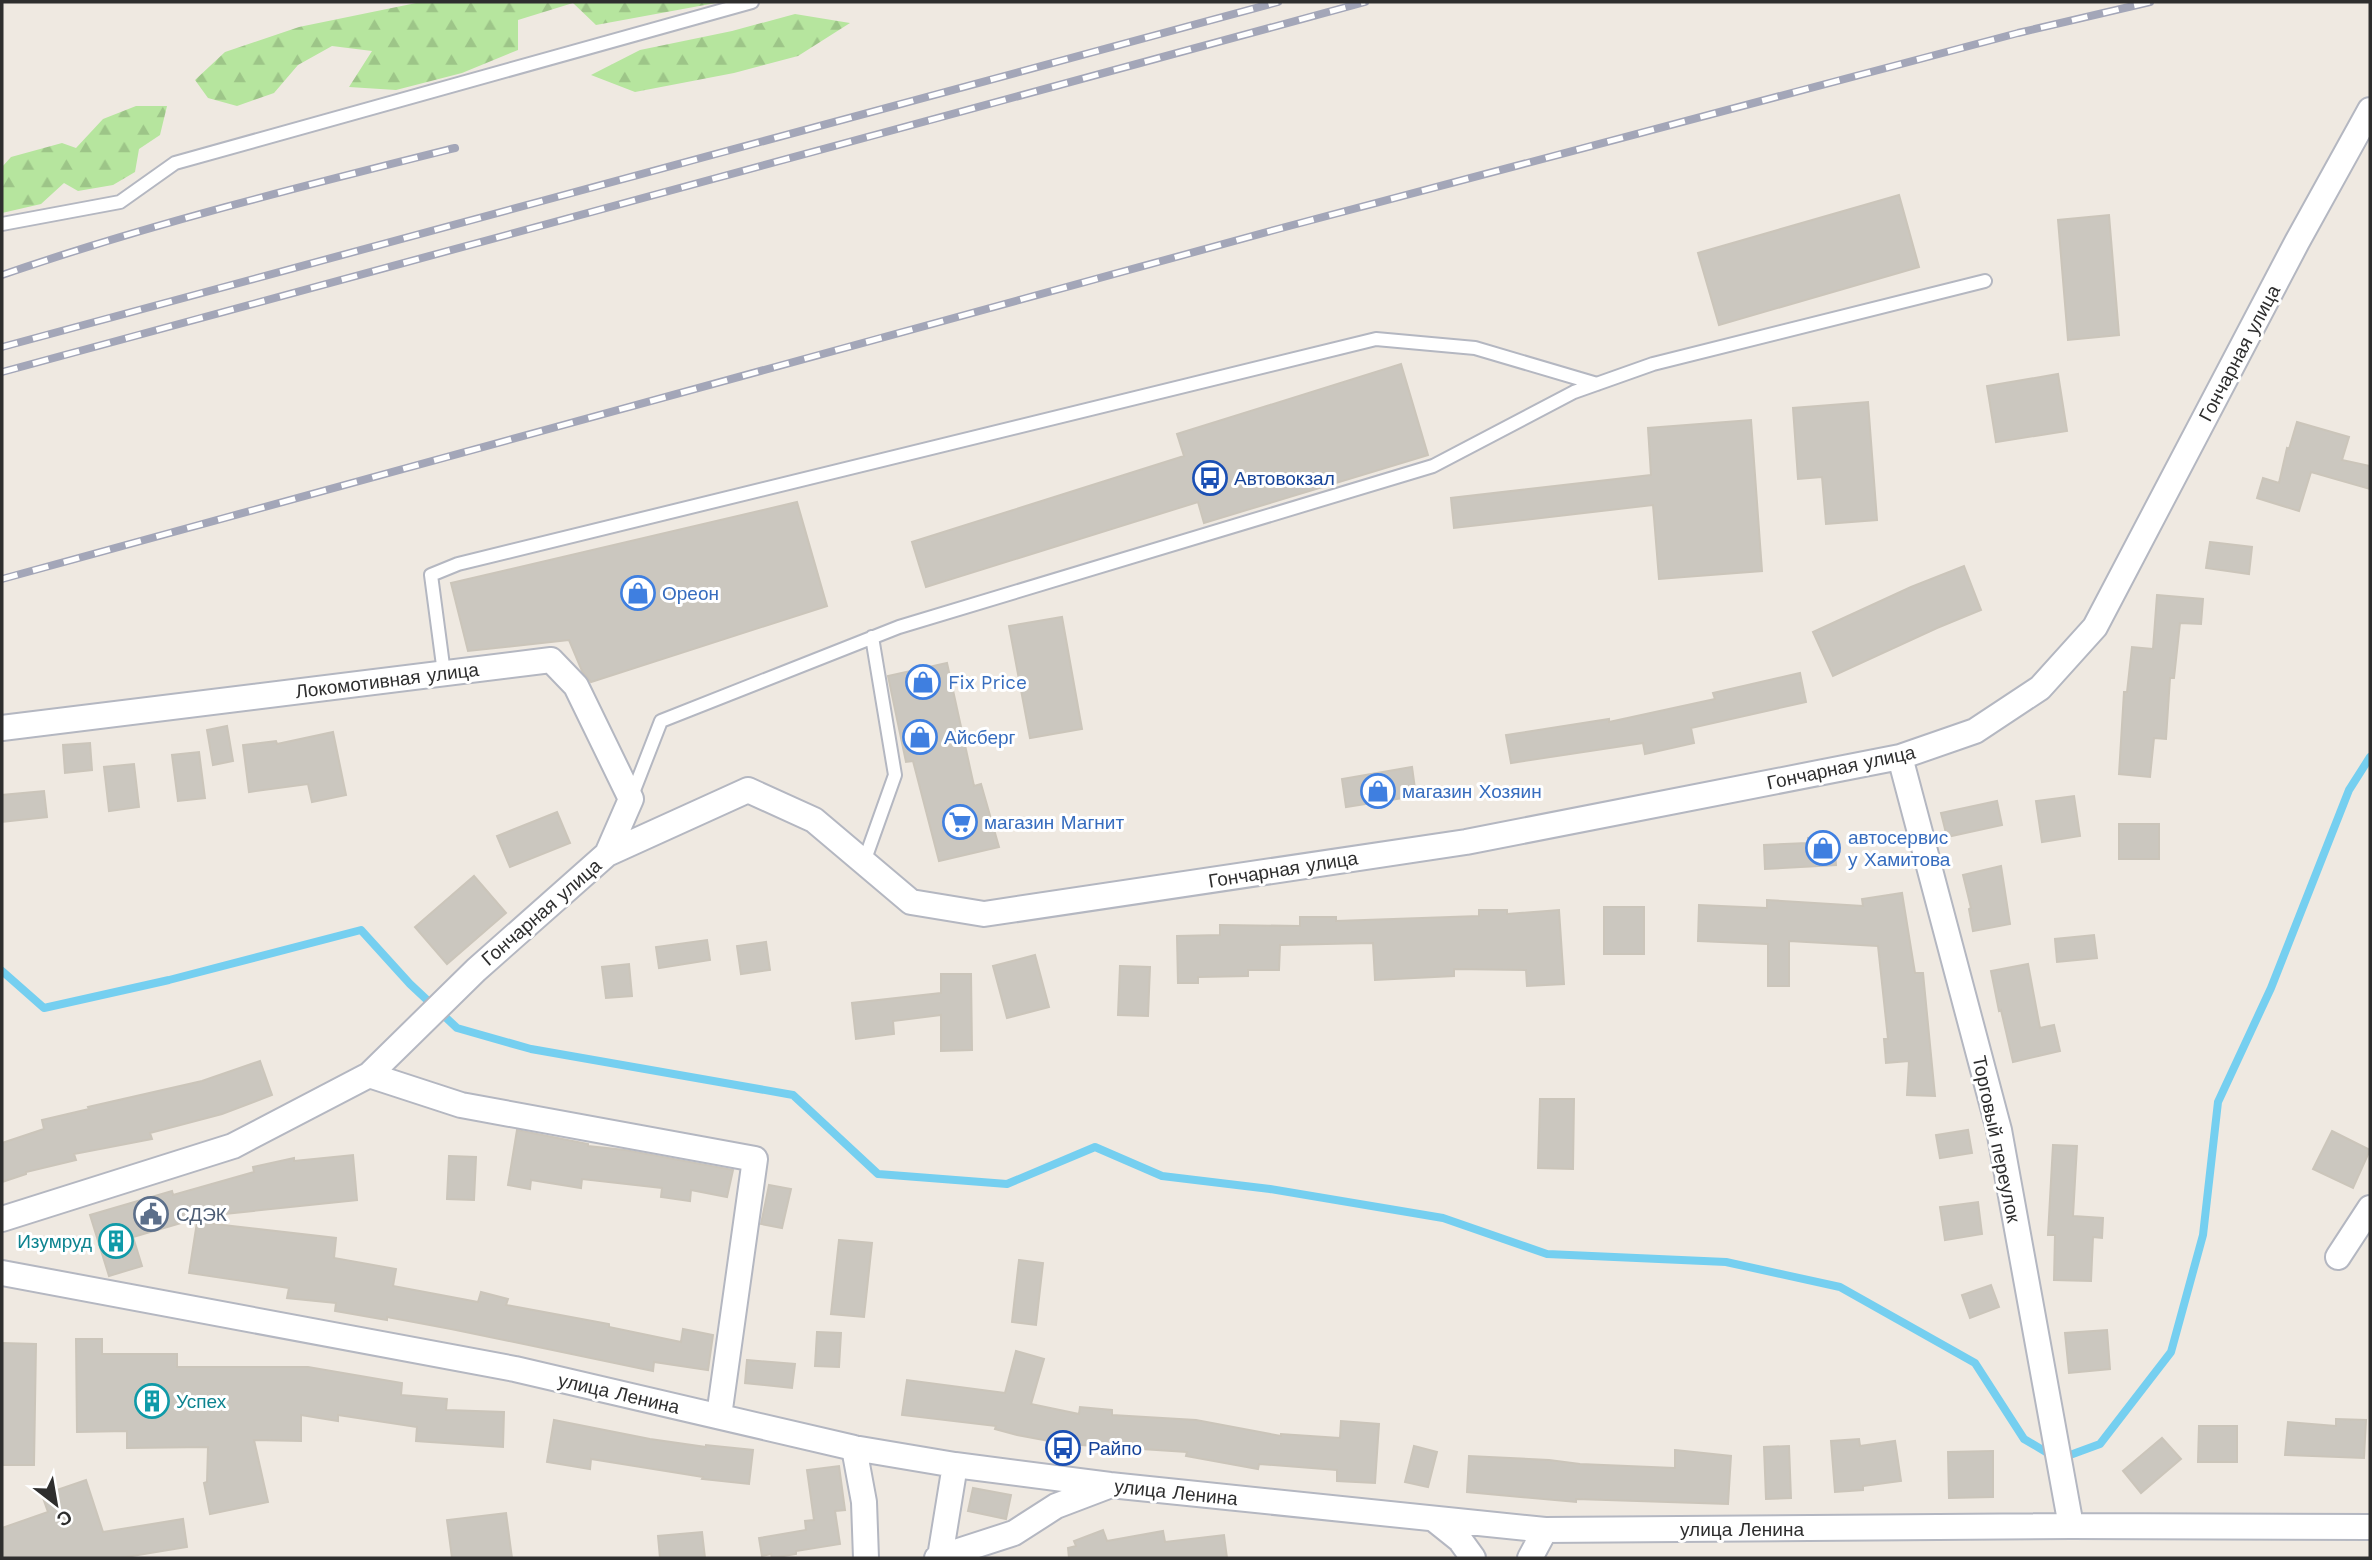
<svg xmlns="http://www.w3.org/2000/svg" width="2372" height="1560" viewBox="0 0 2372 1560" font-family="'Work Sans',sans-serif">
<defs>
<pattern id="forest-firs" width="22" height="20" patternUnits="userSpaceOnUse" patternTransform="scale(1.75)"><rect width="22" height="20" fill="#b6e59e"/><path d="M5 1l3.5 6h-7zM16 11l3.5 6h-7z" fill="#9dc588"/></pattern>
</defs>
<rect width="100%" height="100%" fill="#efe9e1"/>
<path fill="url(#forest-firs)" d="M421,2H721L596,25L573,3L518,20V50L462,73L396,90L349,87L372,51L332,46L298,65L274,93L237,106L208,98L195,80L225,52L299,27Z
M795,14L850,23L798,56L734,73L635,92L591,75L640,50L732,31Z
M136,106H167L160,135L139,149L135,172L113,185L78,191L64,183L41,204L2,213V167L11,157L62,143L76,148L103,119Z"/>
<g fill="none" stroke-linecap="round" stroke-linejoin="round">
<path stroke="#75cff0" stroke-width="8" d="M2,971L44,1008L169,980L361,930L410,984L457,1028L531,1049L793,1095L878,1174L1007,1184L1095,1147L1162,1176L1270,1189L1443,1218L1547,1254L1726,1262L1840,1287L1975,1363L2024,1439L2046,1452
M2070,1455L2100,1444L2171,1352L2203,1235L2218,1102L2271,988L2349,790L2370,757"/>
</g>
<path fill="#cbc7bf" stroke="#cbc5ba" stroke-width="2" d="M1899,195L1919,267L1719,325L1698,253Z
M2109,215L2119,335L2068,340L2058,220Z
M1401,364L1428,455L1204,523L1198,502L926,587L912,542L1184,456L1177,434Z
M2058,374L2067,431L1996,442L1987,386Z
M1868,402L1877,520L1826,524L1822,477L1798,479L1793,408Z
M1751,420L1762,571L1659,579L1653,505L1454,528L1451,498L1651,475L1648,428Z
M2297,422L2349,437L2342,460L2370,466V489L2311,472L2299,511L2257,498L2263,478L2279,483L2287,448L2289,449Z
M797,502L827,606L591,682L582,671L569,640L468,651L451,583Z
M2210,542L2252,547L2249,574L2206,568Z
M1964,566L1981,610L1937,628L1833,676L1813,632L1911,587Z
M2157,595L2203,599L2201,624L2180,623L2174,678H2170L2166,739L2154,738L2150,777L2119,774L2124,692H2127L2132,647L2153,649Z
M1062,617L1082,729L1030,738L1009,626Z
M947,663L974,786L981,784L999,847L939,861L913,761L906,762L888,676Z
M1800,673L1806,702L1691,728L1694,743L1645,754L1643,743L1511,763L1506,735L1609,719V722L1715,699L1713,693Z
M227,726L233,761L213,765L207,730Z
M333,732L346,795L312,802L308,784L249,792L243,745L276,741L277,744Z
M90,743L92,770L65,773L63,745Z
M199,752L205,798L178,801L172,755Z
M134,764L139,807L109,811L104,767Z
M1412,767L1416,796L1346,807L1342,779Z
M44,791L47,817L2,822V795Z
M2074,796L2080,836L2042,842L2036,801Z
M1997,801L2002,825L1947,837L1941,813Z
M557,812L570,843L510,867L497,836Z
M2119,824H2159V859H2119Z
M1834,836L1836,865L1765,869L1764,845L1808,843V838Z
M2001,866L2010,924L1973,931L1969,909L1971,908L1963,875Z
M474,876L506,913L447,964L415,927Z
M1902,893L1915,973H1923L1935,1096L1907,1095L1909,1061L1886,1063L1884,1039H1888L1878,946L1789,941V986H1768V944L1698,941L1699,905L1767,908V900L1863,906L1862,899Z
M1604,907H1644V954H1604Z
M1479,910H1507V914L1559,910L1564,984L1527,986L1526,970L1454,969V976L1375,980L1373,943L1280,945L1279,970H1248V976L1198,977V983H1178L1177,936L1220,935V925L1300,926V917H1336V921L1479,916Z
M2094,935L2097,958L2057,962L2055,939Z
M707,940L710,960L659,968L656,947Z
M766,942L770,970L741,974L737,946Z
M1035,955L1049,1007L1007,1018L993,966Z
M629,964L632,996L606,998L602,967Z
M2028,964L2040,1028L2054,1025L2060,1051L2013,1062L2001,1010L1999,1011L1991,971Z
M1120,966L1150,967L1148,1016L1118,1015Z
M941,974H971L972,1050L941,1051V1015L893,1021L894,1034L856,1039L852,1003L941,993Z
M260,1061L272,1095L222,1114L150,1133L152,1139L74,1154L76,1160L26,1172V1174L2,1182V1143L44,1129L42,1120L89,1109L88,1107L202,1081Z
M1540,1099H1574L1573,1169L1538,1168Z
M517,1130L588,1144V1146L625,1150L733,1170L727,1197L691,1190L690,1201L661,1197L662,1188L582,1179L581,1188L531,1180L530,1189L508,1185Z
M1968,1130L1972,1153L1940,1158L1936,1135Z
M2332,1131L2370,1150L2353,1188L2313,1169Z
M2053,1145L2077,1146L2073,1216L2103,1218L2102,1238L2093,1237L2091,1281L2054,1280L2055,1235H2048Z
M353,1155L357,1200L205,1216L133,1237L142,1266L109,1276L90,1215L172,1191L173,1195L254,1172L253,1167L294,1158V1161Z
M449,1156L476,1157L474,1200L447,1199Z
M769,1185L791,1189L782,1228L761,1224Z
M1978,1202L1982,1234L1945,1240L1940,1207Z
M197,1222L336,1238L334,1258L396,1269L393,1286L478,1302L481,1292L508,1299L506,1305L609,1324V1327L681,1342L683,1329L713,1335L708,1370L654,1362L653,1371L451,1329L387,1317V1320L335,1311L336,1303L287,1298L289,1288L189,1273Z
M839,1240L872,1243L864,1317L831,1314Z
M1019,1260L1043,1263L1036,1325L1012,1322Z
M1991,1285L1999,1307L1970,1318L1962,1295Z
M2107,1330L2110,1369L2069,1373L2065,1333Z
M817,1332L841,1333L839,1367L815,1366Z
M76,1339H102V1354H177V1367H308L402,1383L401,1395L447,1399L446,1410L504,1412L503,1447L416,1441L417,1427L338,1415V1421L301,1415V1441L254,1440L268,1502L210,1514L204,1483L207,1482L208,1447L127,1448V1431L77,1432Z
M2,1343L36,1344L34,1465H2Z
M1016,1351L1044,1359L1031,1404L1079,1414L1080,1407L1112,1410V1415L1196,1420L1281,1436V1434L1340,1438L1341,1421L1379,1424L1375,1483L1337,1481V1470L1259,1464L1258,1469L1186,1456L1187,1452L1065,1444L1017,1435L995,1429L996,1426L902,1415L907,1380L1005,1393Z
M747,1360L795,1364L792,1388L745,1383Z
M2336,1419L2366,1420L2364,1458L2285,1455L2288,1422L2336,1426Z
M554,1420L650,1439L706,1447V1445L753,1450L749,1484L702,1479L703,1477L591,1459L590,1469L547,1462Z
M2199,1426H2237V1462H2198Z
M2162,1438L2181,1459L2141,1493L2123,1471Z
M1859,1439L1860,1446L1895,1441L1901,1481L1863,1486V1490L1835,1492L1831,1441Z
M1414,1446L1437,1452L1428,1487L1405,1482Z
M1789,1446L1791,1498L1766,1499L1764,1447Z
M1675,1450L1731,1456L1728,1504L1576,1499V1502L1467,1492L1469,1456L1549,1460L1580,1464L1675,1468Z
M1993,1451V1497L1949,1498L1948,1452Z
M839,1466L845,1510L835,1511L840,1544L796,1551V1554L772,1558L771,1554L762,1556L759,1538L806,1530L805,1521L814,1520L807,1470Z
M86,1480L103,1532L183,1519L187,1547L120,1558H2V1528L48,1512L42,1495Z
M973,1488L1011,1495L1006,1519L968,1511Z
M506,1513L512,1558H452L447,1520Z
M1103,1530L1107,1541L1163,1531L1165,1542L1224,1535L1227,1558H1069L1068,1548L1076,1546L1074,1541Z
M702,1532L705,1558H660L658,1536Z"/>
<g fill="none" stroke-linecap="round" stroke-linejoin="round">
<g stroke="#b4b7c1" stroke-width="16">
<path id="service" d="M2,224L120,202L175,163L752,2
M444,673L431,575L458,564L1376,339L1475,348L1597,384
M631,798L661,721L899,627L1433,466L1574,392L1653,364L1985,281
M864,862L895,775L872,637"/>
</g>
<g stroke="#b4b7c1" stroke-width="28">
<path id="minor" d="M2,728L551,660L576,686L631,799L607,854
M1900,757L1999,1130L2071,1526
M369,1075L461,1105L755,1159L719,1416
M2,1219L233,1146L369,1075L476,970L607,854L748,790L814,820L911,902L984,914L1466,842L1900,757L1975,731L2040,688L2095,627L2297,242L2370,110
M2338,1257L2370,1208
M2,1273L515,1369L854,1448L955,1465L1110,1485L1545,1530L2071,1526L2370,1527
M854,1448L864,1502L866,1558
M1435,1520L1460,1540L1473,1558
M940,1557L955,1465
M937,1558L1014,1533L1056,1506L1106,1487
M1530,1558L1545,1530"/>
</g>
<use href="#service" stroke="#fff" stroke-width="12"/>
<use href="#minor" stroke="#fff" stroke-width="24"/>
<g stroke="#a3a6b8" stroke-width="8">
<path id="rail" d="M2,275C150,224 303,186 455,148
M2,347L1278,2
M2,372L1365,2
M2,579L1289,226L2018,33L2150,2"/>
</g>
<use href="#rail" stroke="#fff" stroke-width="5" stroke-dasharray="16" stroke-linecap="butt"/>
</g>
<defs>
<g id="bus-ring" transform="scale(1.75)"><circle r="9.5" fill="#fff" stroke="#1a4fb4" stroke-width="1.5"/><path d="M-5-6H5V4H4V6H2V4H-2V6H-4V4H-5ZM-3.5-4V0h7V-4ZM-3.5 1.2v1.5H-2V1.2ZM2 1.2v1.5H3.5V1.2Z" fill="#1a4fb4"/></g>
<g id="shop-ring" transform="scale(1.75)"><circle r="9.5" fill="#fff" stroke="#3f7fe0" stroke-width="1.5"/><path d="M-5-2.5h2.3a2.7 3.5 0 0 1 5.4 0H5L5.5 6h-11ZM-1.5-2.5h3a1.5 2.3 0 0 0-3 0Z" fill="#3f7fe0"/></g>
<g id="supermarket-ring" transform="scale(1.75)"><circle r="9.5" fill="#fff" stroke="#3f7fe0" stroke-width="1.5"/><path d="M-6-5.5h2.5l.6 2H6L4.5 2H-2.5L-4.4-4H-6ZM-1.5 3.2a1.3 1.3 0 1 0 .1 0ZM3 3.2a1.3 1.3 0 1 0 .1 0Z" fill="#3f7fe0"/></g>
<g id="civic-ring" transform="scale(1.75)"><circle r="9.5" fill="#fff" stroke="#5c6f8a" stroke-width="1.5"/><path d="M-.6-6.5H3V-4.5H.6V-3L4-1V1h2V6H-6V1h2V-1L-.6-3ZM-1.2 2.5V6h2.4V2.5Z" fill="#5c6f8a"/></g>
<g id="building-ring" transform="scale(1.75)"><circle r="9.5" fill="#fff" stroke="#0f9aa8" stroke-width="1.5"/><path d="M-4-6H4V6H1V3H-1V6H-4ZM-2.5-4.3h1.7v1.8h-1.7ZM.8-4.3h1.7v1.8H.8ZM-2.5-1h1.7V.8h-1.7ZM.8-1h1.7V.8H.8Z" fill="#0f9aa8"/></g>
</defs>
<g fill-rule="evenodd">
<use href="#bus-ring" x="1210" y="478"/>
<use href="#shop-ring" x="638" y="593"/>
<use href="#shop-ring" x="923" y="682"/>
<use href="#shop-ring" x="920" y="737"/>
<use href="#shop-ring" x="1378" y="791"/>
<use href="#supermarket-ring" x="960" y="822"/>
<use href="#shop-ring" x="1823" y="848"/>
<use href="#civic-ring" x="151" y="1214"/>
<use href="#building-ring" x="116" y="1241"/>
<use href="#building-ring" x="152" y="1401"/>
<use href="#bus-ring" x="1063" y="1448"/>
</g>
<g text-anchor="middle" stroke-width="6" stroke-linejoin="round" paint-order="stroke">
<g font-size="19" fill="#2e2e2e" stroke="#fff">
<text transform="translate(2239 353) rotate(-62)" y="7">Гончарная улица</text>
<text transform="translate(387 680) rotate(-7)" y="7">Локомотивная улица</text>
<text transform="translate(1841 767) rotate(-12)" y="7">Гончарная улица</text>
<text transform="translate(1283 869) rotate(-9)" y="7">Гончарная улица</text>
<text transform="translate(541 912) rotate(-41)" y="7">Гончарная улица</text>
<text transform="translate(1997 1139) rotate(78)" y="7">Торговый переулок</text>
<text transform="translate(619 1393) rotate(13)" y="7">улица Ленина</text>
<text transform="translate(1176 1492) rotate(6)" y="7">улица Ленина</text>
<text x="1742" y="1536">улица Ленина</text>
</g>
<g font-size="19" fill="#164399" stroke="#fff" text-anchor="start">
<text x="1234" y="485">Автовокзал</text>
<text x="1088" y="1455">Райпо</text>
</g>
<g font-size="19" fill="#366cbe" stroke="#fff" text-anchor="start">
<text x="662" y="600">Ореон</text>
<text x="948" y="689">Fix Price</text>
<text x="944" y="744">Айсберг</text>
<text x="1402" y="798">магазин Хозяин</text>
<text x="984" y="829">магазин Магнит</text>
<text x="1848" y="844">автосервис<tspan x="1848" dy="22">у Хамитова</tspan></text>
</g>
<g font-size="19" fill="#4e5e75" stroke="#fff" text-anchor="start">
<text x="176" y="1221">СДЭК</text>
</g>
<g font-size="19" fill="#0d838f" stroke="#fff" text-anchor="end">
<text x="92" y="1248">Изумруд</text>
<text x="176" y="1408" text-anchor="start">Успех</text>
</g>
</g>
<rect width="2372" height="1560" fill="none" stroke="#2e2e2e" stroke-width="7"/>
<g transform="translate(56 1504) rotate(149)" stroke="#ffffff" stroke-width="5" paint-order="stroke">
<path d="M0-5L12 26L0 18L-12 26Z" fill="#2e2e2e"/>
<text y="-10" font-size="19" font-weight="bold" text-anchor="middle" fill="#2e2e2e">С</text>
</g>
</svg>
